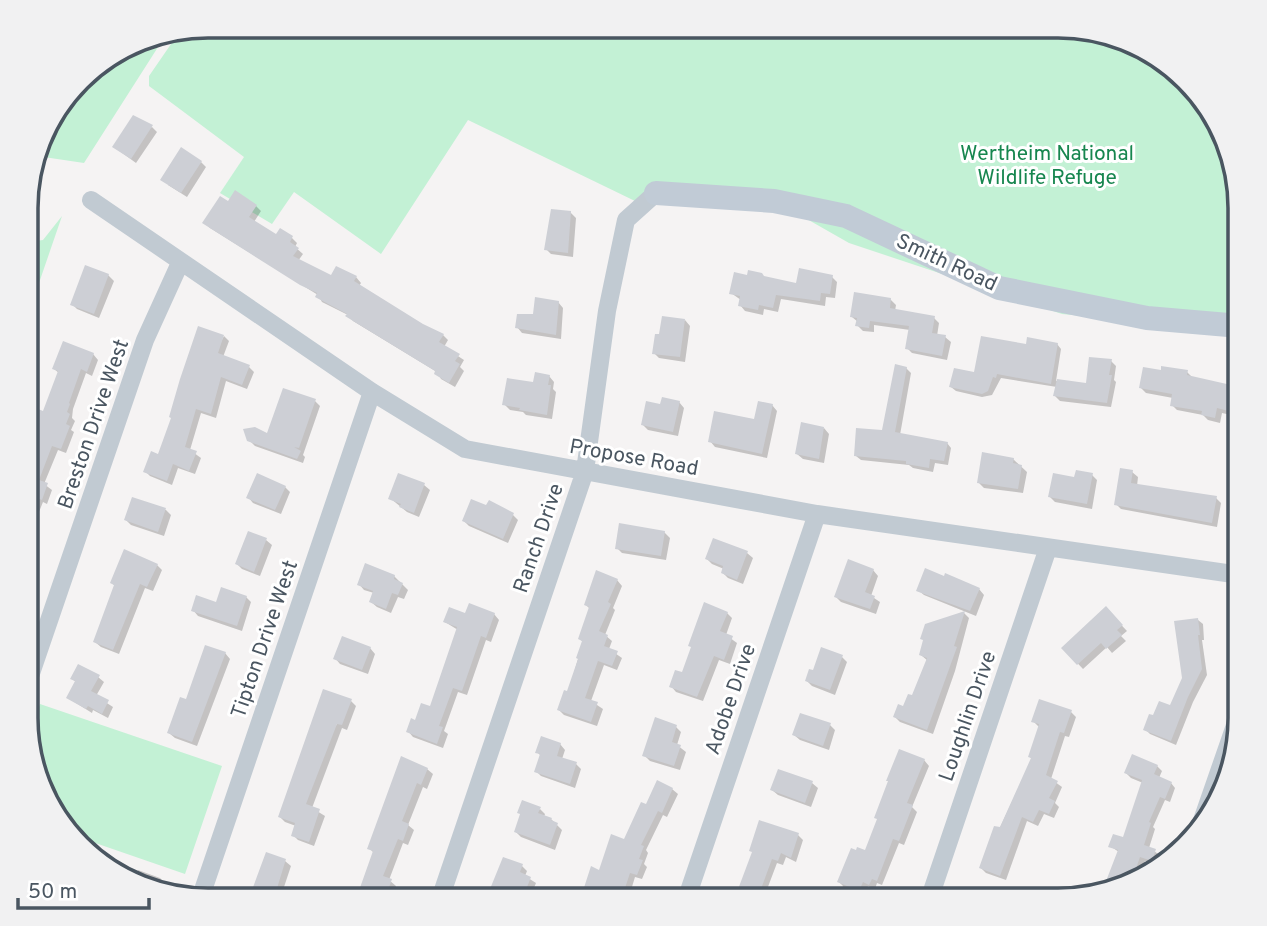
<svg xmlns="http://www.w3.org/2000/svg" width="1267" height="926" viewBox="0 0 1267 926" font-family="Overpass,sans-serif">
<rect width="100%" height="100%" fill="#f5f3f3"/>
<path fill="#c3f1d5" d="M208,26L1070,27L1170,64L1222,127L1240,197V331L1062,314L849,243L777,202L635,201L468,120L381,254L294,192L272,224L220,193L244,157L149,86V76L180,31Z
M167,33L84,163L37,156L50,118L89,71L149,36Z
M62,216L28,315V242L43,240Z
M40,704L222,766L185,874L75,836L50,808L28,741Z"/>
<path fill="#0003" d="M152,127L157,132L136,163L114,147Z
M201,162L206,167L187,197L168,185Z
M228,204L256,206L261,211L254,222L277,236L292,238L297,243L295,247L303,254L298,261L332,277H356L361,283L359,286L422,325L443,335L448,340L444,347L464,360L460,367L464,371L455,387L441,379L437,372L353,321L348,315L322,302L318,295L210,228L205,223Z
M570,212L576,218L573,257L551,254L546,249Z
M108,275L114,281L99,318L77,309L72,304Z
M748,277L798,285L832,277L837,282L835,298L826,297L825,306L781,299L778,312L764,309L763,315L745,311L740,305L741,300L731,293Z
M890,299L896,305L895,311L934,318L939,323L937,336L945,337L951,342L947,360L912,353L907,348L910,330L874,325V332L863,331L857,325L858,322L852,317Z
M558,302L563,308L561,339L522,333L517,327Z
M685,320L690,326L685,362L659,358L654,353Z
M224,336L229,341L223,357L249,367L254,372L247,389L226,381L216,418L201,413L190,450L201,458L195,474L178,468L172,485L150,476L145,471L159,456Z
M1057,344L1061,349L1056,381L1087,385L1111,361L1116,366L1114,380L1116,382L1111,407L1060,401L1055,396L1057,387L1001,378L992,395L982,397L956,391L951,387L1027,346Z
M93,354L98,360L92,376L86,373L73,409L72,418L75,421L71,430L74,432L66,453L58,450L44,484L52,490L47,504L43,502L28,539V432L30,426L28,423V414L30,408L44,413L59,373L54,369Z
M906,368L911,373L900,435L947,443L951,448L948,465L935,463L933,472L913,468L909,465L861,460L856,456L883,432Z
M1187,372L1193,378L1240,389V417L1222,413L1220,423L1208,420L1203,415L1177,410L1172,405L1173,398L1146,393L1141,388Z
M549,376L554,382L553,389L556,392L552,419L526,415L523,412L510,410L504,404Z
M315,401L320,406L303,455L305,457L303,463L255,446L249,440L268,436Z
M679,402L684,408L678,436L648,430L643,425L662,406Z
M772,405L777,411L767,458L715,447L710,441L755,421Z
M824,428L829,434L824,463L803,459L797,454Z
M1013,459L1027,472L1023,493L984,488L979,483Z
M1132,472L1138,477L1137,486L1216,498L1221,503L1217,527L1121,509L1116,504Z
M1092,475L1097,480L1092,509L1055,502L1050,497L1075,479Z
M424,485L430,490L419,517L407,512L390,498Z
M285,487L290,492L281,514L253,503L248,497Z
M133,499L166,510L171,515L164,536L131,525L126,520Z
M513,515L518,520L508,543L469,526L464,521Z
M664,532L670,538L666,560L622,553L617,548Z
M266,540L272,545L260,576L242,569L237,564Z
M714,540L747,553L753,558L743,584L728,578L723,573L724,569L712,564L707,559Z
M157,565L162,570L153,591L145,588L119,654L101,647L95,642L115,586L112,583Z
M873,570L878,576L871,596L880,602L876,614L841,602L836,597Z
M394,576L408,590L404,599L398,597L391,613L377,607L371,602L374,593L364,590L359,584Z
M617,580L622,586L613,608L615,610L605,635L612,641L609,649L622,658L617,670L604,665L591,701L603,709L597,726L564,715L559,710L568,693L583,642L580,639L590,609L586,605Z
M979,589L984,595L976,616L924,595L918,590Z
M246,597L251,602L242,631L198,616L193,610Z
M1106,609L1127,631L1121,636L1126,641L1112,653L1107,647L1083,669L1063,648Z
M727,613L732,618L726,635L737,643L730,664L719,660L703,701L676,692L671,686L683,674Z
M964,613L969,618L955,671L933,734L900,722L895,717L913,698L928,661L921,655Z
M494,614L499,620L491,642L486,640L467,695L458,692L444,731L448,734L443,748L413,737L408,731L431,708L458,630L445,622L466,615Z
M1198,620L1203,624L1204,640H1202L1207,675L1193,702L1176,745L1150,734L1145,729L1154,718L1171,708L1183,678Z
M370,648L375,654L368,674L340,664L335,658Z
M225,653L230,659L197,746L175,738L169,733L187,702Z
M842,657L847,662L835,695L812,686L807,681L814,672Z
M98,677L104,682L96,696L113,707L108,718L93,710L92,713L68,698L76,682L72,679Z
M351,701L356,706L347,730L342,728L312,808L325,816L314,846L298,840L293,835L296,826L285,822L280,817Z
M1071,712L1076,717L1069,737L1065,736L1051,779L1062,787L1055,803L1059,807L1054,818L1044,814L1038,826L1027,821L1006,880L986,873L981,868L1032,759L1030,757L1039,727L1033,721Z
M830,725L835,730L829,750L800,740L794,735Z
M676,727L681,732L677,745L686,752L680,770L650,761L644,755Z
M560,744L565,750L562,759L576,764L581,769L575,788L541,776L536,771L541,756L537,752Z
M402,758L427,769L433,774L427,789L423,787L408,825L414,830L408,845L403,843L389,880L396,886L392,899H357L374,853L369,848Z
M924,760L929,766L912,807L917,812L904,845L899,843L882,885L877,883L875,889L868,886L863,900H838L843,886L839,882L866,852Z
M1157,766L1162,771L1159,778L1171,783L1175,788L1170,802L1165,800L1153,827L1155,829L1149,848L1160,855L1157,865L1145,861L1138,881L1105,889L1119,852L1110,846L1124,840L1143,783L1131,778L1126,773Z
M812,783L818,788L811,807L778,795L772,790Z
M672,789L678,794L667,817L663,815L646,850L648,853L644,864L647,867L642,879L635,877L628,900H582L625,841L647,806Z
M540,809L545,814L544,817L551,819L562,830L555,850L521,837L516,832Z
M798,835L803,840L796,862L786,857L783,865L777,863L763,900H731L734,893L738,895L753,853Z
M285,861L291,866L280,899H258L260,895L254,890Z
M522,866L527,871L525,876L536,883L529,900H496L498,894L492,889Z
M138,870L160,878L166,884L164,887L135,876Z
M984,895L997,900H982Z"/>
<path fill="#cdcfd5" d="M133,115L153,125L131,159L112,147Z
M181,147L202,161L181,193L160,180Z
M235,190L257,205L249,217L276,234L280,228L293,236L290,242L299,248L293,256L331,275L336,266L357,276L354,281L423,324L444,334L439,342L460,354L455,361L460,364L449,383L434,374L435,371L345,316L347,314L315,297L317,293L300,285L202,223L220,196L228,201Z
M551,209L571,211L568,253L544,250Z
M85,265L109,274L94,314L70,305Z
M799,268L833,275L830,294L821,293L820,301L776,295L773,308L759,305L758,310L738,306L740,296L729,294L734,272L747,275L748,270L762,273L764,276L796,283Z
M854,292L891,298L890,308L935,316L932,333L946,335L942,356L905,349L909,326L870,321L869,328L855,326L857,318L850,317Z
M535,297L559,301L556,335L515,328L517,314H533Z
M662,316L685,319L680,357L652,354L655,334H659Z
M198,326L224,335L218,353L250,365L242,385L221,377L211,414L196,409L185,447L197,451L189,471L173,464L167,481L143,472L151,451L158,454L171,418L169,417L180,379Z
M981,336L1026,344L1027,337L1058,343L1051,384L997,374L996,378L993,377L988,391L982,394L949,387L954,368L974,372Z
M63,341L94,353L87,372L81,369L69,403L70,404L67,412L70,414L66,424L70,426L61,449L52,446L39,480L48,483L42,500L32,496L28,505V405L43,411L58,371L52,369Z
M1089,357L1112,359L1109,375H1112L1107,403L1053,396L1057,379L1086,383Z
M895,364L907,367L895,432L948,442L944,461L930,459L929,468L906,464V461L854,456L856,428L882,430Z
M1161,366L1188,370L1187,375L1240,387L1236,413L1217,408L1215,418L1201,415L1202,411L1170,406L1172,394L1139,388L1143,367L1161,370Z
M535,372L550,375L548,385H551L547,415L519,410L520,408L502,405L507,378L533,382Z
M283,388L316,399L299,448L294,447L301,451L297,459L247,441L243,429L255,427L267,433Z
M662,397L680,401L673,432L641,425L646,401L660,404Z
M758,401L773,404L762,454L708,442L714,411L754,419Z
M801,422L824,427L819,459L795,454Z
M982,452L1014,458L1013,463L1022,465L1018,489L977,483Z
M1120,468L1133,470L1131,483L1217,496L1212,523L1114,505Z
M1076,470L1093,473L1087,504L1048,497L1053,473L1074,477Z
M257,473L286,486L275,510L246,498Z
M398,473L425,483L414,513L399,507L401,504L388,499Z
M132,497L166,508L158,532L124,520Z
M471,499L486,505L489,500L514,513L503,539L462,521Z
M619,523L665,531L661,556L615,549Z
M248,531L267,538L254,572L235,564Z
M713,538L748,551L737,580L721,573L723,566L705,559Z
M124,549L158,564L147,587L140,584L113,650L93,642L114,585L110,583Z
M848,559L874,569L865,592L875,596L870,609L834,597Z
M365,563L395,575L394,579L403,583L398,595L392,593L386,609L369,602L373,591L357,585Z
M925,568L944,576L945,573L980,588L970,611L916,591Z
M596,570L618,579L608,602L611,604L599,631L608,635L604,646L618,651L612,666L598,661L585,698L598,702L591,722L557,710L564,690L567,691L578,659L576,658L582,641L578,639L589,607L584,605Z
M221,587L247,596L237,626L191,611L196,595L216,602Z
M704,602L728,612L720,631L733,636L724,660L714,656L697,697L669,687L675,670L682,672L691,647L688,646Z
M469,603L495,613L486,638L481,636L462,691L453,688L439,726L443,727L437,744L406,732L411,718L415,720L421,703L430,706L457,627L443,622L449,607L465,613Z
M1106,606L1123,625L1117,630L1122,635L1106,649L1101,643L1077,665L1061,648Z
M965,611L954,646L957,647L927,730L893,717L898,704L903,706L908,694L912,695L927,658L919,655L923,640L920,639L925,624Z
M1198,618L1200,635H1198L1202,669L1188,697L1171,741L1143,730L1149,714L1153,715L1159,701L1170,705L1182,678L1174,621Z
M342,636L371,647L362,670L333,659Z
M205,645L226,652L192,742L167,733L180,697L186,699Z
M821,647L843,655L830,690L805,681L809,669L813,670Z
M78,664L100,675L91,691L109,700L102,714L88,706L86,709L66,698L75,681L70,679Z
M323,689L352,699L342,725L337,724L306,804L320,809L309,842L291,836L295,823L278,817Z
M1039,699L1072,710L1064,733L1060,732L1046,775L1058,781L1049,798L1055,801L1049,814L1039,810L1033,822L1022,817L1000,876L979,868L994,826L1000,827L1031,758L1028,757L1039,724L1031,722Z
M800,713L831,723L823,746L792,735Z
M655,717L677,725L672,742L681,745L674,766L642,756Z
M541,736L561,743L557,756L577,762L570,784L534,772L540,754L535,753Z
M899,749L925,759L907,803L913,805L899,841L893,839L877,881L872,879L869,885L863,882L859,891L837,882L851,848L856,850L857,847L865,850L877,819L874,818L888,781H886Z
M1132,754L1158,765L1154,774L1172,782L1165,799L1160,797L1149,822L1151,823L1144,845L1156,849L1152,861L1140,857L1131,883L1103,889L1118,850L1108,847L1113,834L1123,837L1142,780L1124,773Z
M401,756L428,768L421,785L417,783L402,821L409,824L403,841L398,839L383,876L392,879L385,899H356L373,851L367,849Z
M778,769L813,781L805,803L770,790Z
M657,780L673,788L662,813L658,811L641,845L644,846L639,859L643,860L637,875L630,873L621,900H580L591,866L599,870L611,834L624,839L641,802L646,804Z
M522,800L541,807L538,813L552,818L551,820L558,823L550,845L514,832L520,814L517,813Z
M759,820L799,833L791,858L781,853L778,861L772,859L757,900H734L752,852L749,851Z
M266,852L286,859L274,898L252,890Z
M503,857L523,864L520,872L531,877L522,900L490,889Z"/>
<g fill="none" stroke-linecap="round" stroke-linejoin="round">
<path stroke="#c1cad2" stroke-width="18" d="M91,200L372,392L465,449L817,514L1240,575
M28,682L145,340L180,263
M1198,832L1240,711
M200,899L372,392
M440,899L585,471L607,311L626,220L656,193
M686,900L817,514
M929,900L1048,548"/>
<path stroke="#c1cbd6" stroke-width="24" d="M656,193L774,201L846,216L999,288L1147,318L1240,326"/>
</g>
<g text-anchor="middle" stroke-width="6" stroke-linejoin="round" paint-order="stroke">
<g font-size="21" fill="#17864f" stroke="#fff">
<text x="1047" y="160">Wertheim National<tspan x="1047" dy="24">Wildlife Refuge</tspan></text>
</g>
<g font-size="21" fill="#4a5661" stroke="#fff">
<text transform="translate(947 262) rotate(25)" y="7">Smith Road</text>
<text transform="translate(93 424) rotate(-71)" y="7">Breston Drive West</text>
<text transform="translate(634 457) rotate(10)" y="7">Propose Road</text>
<text transform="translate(538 538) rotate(-71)" y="7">Ranch Drive</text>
<text transform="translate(264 639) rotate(-71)" y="7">Tipton Drive West</text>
<text transform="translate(730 699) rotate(-71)" y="7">Adobe Drive</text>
<text transform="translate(967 716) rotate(-71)" y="7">Loughlin Drive</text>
</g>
</g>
<path d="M0 0H1267V926H0ZM208 38H1058A170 170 0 0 1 1228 208V718A170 170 0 0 1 1058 888H208A170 170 0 0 1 38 718V208A170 170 0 0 1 208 38Z" fill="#f1f1f2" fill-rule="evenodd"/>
<path fill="none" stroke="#4a5661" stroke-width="3.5" d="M208 38H1058A170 170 0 0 1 1228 208V718A170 170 0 0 1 1058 888H208A170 170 0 0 1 38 718V208A170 170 0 0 1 208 38Z"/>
<path d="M18 898v10h131v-10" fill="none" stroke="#4a5661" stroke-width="3.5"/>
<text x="28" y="898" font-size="21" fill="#4a5661" stroke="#ffffff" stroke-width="5" paint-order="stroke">50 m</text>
</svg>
